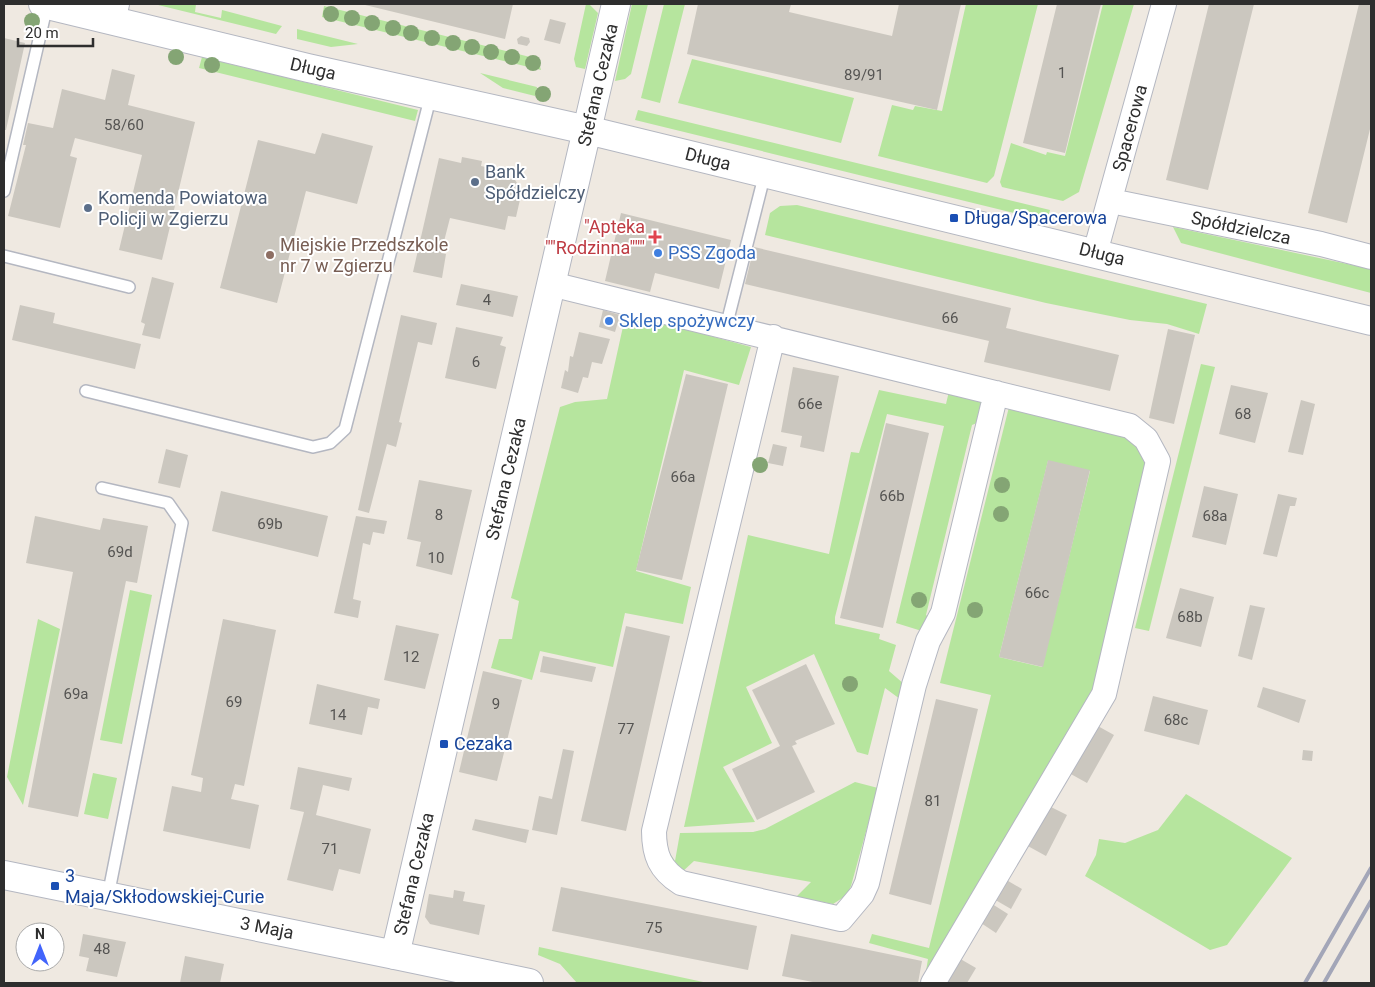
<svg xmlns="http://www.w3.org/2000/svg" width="1375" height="987" viewBox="0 0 1375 987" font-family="Roboto,sans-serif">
<rect width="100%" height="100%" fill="#efe9e1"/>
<path fill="#b6e59e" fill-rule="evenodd" d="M154,4H196L195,12L221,18L222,10L282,26L276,34Z
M586,4H589L598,13L585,69L576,67L574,59Z
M632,4H648L631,74L625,79L615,81Z
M664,4H685L660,103L641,98Z
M966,4H1038L994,176L987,183L878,156L892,105L913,110L915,106L942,111Z
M1103,4H1134L1079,192L1063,201L1002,187L1000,182L1011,143L1046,155L1047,152L1065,156Z
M324,6L538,59L541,70L322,17Z
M297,29L358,44L331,47L297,39Z
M202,57L418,110L415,121L199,68Z
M692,59L854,98L841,143L678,103Z
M480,73L537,87L535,96L503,88Z
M638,110L1050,210L1047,221L635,120Z
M797,205L1207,304L1199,334L1167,324L1130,320L1046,303L765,235L770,213L780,206Z
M1173,227L1371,269V293L1181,243Z
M626,313L751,347L739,385L684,370L636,571L691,587L683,624L625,613L613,667L540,651L532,680L491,668L499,639H512L519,601L511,598L560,407L575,402L607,399Z
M1201,364L1215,367L1149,631L1135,628Z
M950,387L991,398L984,420L972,425L926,615L933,621L925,632L896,623L944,426L887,414L835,617V624L880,634L879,639L896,645L889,671L904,684L900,699L885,688L868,755L857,752L814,654L746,687L772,743L723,767L755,822L684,827L748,535L829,554L851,452L859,453L879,390L946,404Z
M1009,407L1138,439L1153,459L1096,701L924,983L928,959L869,943L872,934L929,948L991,695L940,683ZM1048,461L1090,471L1042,667L999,657Z
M130,590L152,595L122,744L100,740Z
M38,619L60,629L23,805L7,777Z
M93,773L117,778L108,819L84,814Z
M855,782L878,788L851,886L847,895L833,904L796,897L811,882L694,861L681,873L675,872L661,840L675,861L680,833L753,832L765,829Z
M1186,794L1292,858L1227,945L1210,950L1085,876L1096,855L1099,839L1125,843L1158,830Z
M539,947L708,983H577L560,964L538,955Z"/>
<path fill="#cbc7bf" d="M361,4H513L505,39Z
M698,4H791L789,12L892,36L899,4H961L937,110L687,54Z
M1057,4H1101L1065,153L1023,143Z
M1209,4H1254L1208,190L1166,180Z
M1359,4H1371V125L1347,223L1308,213Z
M550,19L566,23L560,44L544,40Z
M521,36L529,38L530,42L527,46L518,44L517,39Z
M4,38L25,43L6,130H4Z
M112,69L135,75L128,105L195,122L162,260L119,250L142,155L75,138L70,156L77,158L60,228L8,216L26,145H23L28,123L53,128L62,89L105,100Z
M322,133L373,146L357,204L306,191L277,303L220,288L258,140L315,154Z
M462,157L482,161L481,166L510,172L522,191L516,217L508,216L505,230L450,218L441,253L446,254L442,278L413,272L439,158L461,163Z
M621,213L731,240L719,289L655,273L650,292L605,281Z
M754,247L1011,308L1006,328L1119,355L1110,391L984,362L989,341L745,284Z
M152,277L174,283L160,339L142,335L145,324L141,322Z
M461,284L518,296L513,317L456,305Z
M20,305L55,313L53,323L141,344L135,369L12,340Z
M603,310L620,315L615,332L599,327Z
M401,315L437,323L432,345L418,342L399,422L402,423L396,447L387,444L369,513L358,510Z
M456,327L503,337L500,345L506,347L496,389L445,378Z
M1168,329L1195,335L1174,424L1149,418Z
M579,332L610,339L602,364L592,362L588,378L583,377L578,393L561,388L565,370L568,372L570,356L573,357Z
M793,367L839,376L824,452L800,447L802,436L781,432Z
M686,374L728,384L682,580L636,570Z
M1231,385L1268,393L1255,443L1219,434Z
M1301,400L1315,404L1303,455L1288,452Z
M886,423L929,433L883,628L840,618Z
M773,444L787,447L783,466L768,463Z
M166,449L188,455L180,488L158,483Z
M1048,460L1090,470L1043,667L999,657Z
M419,480L472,490L452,575L416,566L421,542L407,539Z
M1204,486L1238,494L1226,545L1192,537Z
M221,491L328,516L318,557L212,531Z
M1278,494L1297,498L1295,506H1290L1277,557L1263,554Z
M35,516L100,530L103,518L148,526L137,583L126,581L78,817L28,807L73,572L26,563Z
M356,516L387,521L384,534L373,532L370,545L363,543L353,599L361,601L358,618L334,613Z
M1180,588L1214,597L1201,647L1166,638Z
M1250,605L1265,608L1252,660L1238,656Z
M223,619L276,630L244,786L235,784L231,799L259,805L250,849L163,831L172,786L201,792L203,778L191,775Z
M396,625L439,634L425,689L384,680Z
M626,626L670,636L626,831L581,821Z
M543,656L596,667L592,682L540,672Z
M806,664L835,724L795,741L797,744L792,746L815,792L757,820L732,769L780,746L752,690Z
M483,671L522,680L497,781L459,772Z
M317,684L380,699L378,709L368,707L362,735L309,724Z
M1263,687L1306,700L1299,723L1257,707Z
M1153,696L1208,710L1199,745L1144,731Z
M936,699L978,709L931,905L889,894Z
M1096,725L1114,735L1087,783L1069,773Z
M563,749L574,751L557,835L532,830L539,796L552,799Z
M1303,750L1313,751L1312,761L1302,760Z
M298,767L352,778L349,791L323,785L316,815L371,829L360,874L339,869L333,891L287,880L304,812L290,809Z
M1047,805L1067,815L1046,856L1026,845Z
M475,819L529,830L526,843L472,830Z
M1003,878L1022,889L1011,909L992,898Z
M561,887L757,926L748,970L552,931Z
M454,890L465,892L463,901L485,905L479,935L430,924L425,917L429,894L453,898Z
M989,902L1008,914L996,933L978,921Z
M83,934L126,942L117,977L86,971L89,958L79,956Z
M791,934L922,961L918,983H818L782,976Z
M185,956L224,964L220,983H180Z
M957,957L976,968L967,983H942Z"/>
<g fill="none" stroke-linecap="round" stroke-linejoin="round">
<g stroke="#b4b7c1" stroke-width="14">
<path id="service" d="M4,191L47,5
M4,256L129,287
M726,327L765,173
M86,391L313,447L330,443L345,429L431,95
M102,488L168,503L182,523L108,896"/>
</g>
<g stroke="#b4b7c1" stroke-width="26">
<path id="minor" d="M113,21L117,4
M1111,201L1321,244L1371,257
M1095,253L1164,4
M551,284L1130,426L1146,439L1158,461L1104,694L933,983
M773,337L654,831C654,855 660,870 681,883L841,919L862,894L867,883L914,685L928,641L943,613L996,393"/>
</g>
<g stroke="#b4b7c1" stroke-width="30">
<path id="tertiary" d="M43,4L308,68L587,130L616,4
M395,955L529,983"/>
</g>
<g stroke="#b4b7c1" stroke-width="30">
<path id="secondary" d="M4,875L395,955L587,130L1371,321"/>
</g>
<use href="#service" stroke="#fff" stroke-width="11"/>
<use href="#minor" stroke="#fff" stroke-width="24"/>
<use href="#tertiary" stroke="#fff" stroke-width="28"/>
<use href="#secondary" stroke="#fff" stroke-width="28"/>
<path stroke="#a3a6b8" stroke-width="4" d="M1305,983L1371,868
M1324,983L1371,901"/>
</g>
<g fill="#84a574">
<circle cx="331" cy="14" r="8"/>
<circle cx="352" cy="18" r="8"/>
<circle cx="32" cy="21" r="8"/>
<circle cx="372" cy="23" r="8"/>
<circle cx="393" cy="28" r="8"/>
<circle cx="411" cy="33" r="8"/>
<circle cx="432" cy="38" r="8"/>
<circle cx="453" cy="43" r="8"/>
<circle cx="472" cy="47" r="8"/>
<circle cx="491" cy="52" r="8"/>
<circle cx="176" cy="57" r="8"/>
<circle cx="512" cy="57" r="8"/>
<circle cx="533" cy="63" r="8"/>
<circle cx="212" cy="65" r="8"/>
<circle cx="543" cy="94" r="8"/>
<circle cx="760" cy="465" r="8"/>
<circle cx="1002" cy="485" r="8"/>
<circle cx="1001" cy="514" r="8"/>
<circle cx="919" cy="600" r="8"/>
<circle cx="975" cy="610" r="8"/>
<circle cx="850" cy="684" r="8"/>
</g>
<g fill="#5c6f8a" stroke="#fff" stroke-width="2">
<circle cx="475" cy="182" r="5"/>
<circle cx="88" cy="208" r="5"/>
</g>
<g fill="#1a4fb4" stroke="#fff" stroke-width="2">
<rect x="949" y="213" width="10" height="10" rx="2.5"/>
<rect x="439" y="739" width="10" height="10" rx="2.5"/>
<rect x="50" y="881" width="10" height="10" rx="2.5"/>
</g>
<path fill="#e0444e" stroke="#fff" stroke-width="2" d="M652.5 229.5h5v5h5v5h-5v5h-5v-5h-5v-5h5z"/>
<g fill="#3f7fe0" stroke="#fff" stroke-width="2">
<circle cx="658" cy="253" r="5"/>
<circle cx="609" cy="321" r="5"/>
</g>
<circle fill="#8d6e63" stroke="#fff" stroke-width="2" cx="270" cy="255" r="5"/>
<g text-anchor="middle" stroke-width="4" stroke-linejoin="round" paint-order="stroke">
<g font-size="15" fill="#555452">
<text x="1062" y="78">1</text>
<text x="864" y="80">89/91</text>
<text x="124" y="130">58/60</text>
<text x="487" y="305">4</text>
<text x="950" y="323">66</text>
<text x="476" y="367">6</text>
<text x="810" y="409">66e</text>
<text x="1243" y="419">68</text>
<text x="683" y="482">66a</text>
<text x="892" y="501">66b</text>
<text x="439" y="520">8</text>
<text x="1215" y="521">68a</text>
<text x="270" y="529">69b</text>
<text x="120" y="557">69d</text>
<text x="436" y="563">10</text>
<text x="1037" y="598">66c</text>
<text x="1190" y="622">68b</text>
<text x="411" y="662">12</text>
<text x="76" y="699">69a</text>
<text x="234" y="707">69</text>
<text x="496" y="709">9</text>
<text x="338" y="720">14</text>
<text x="1176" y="725">68c</text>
<text x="626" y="734">77</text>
<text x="933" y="806">81</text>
<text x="330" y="854">71</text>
<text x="654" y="933">75</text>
<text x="102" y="954">48</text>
</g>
<g font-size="18" fill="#2e2e2e" stroke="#fff">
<text transform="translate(313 69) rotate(13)" y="6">Długa</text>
<text transform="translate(598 85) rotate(-77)" y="6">Stefana Cezaka</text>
<text transform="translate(1130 128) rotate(-75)" y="6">Spacerowa</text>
<text transform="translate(708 159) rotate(14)" y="6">Długa</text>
<text transform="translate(1241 228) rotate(12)" y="6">Spółdzielcza</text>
<text transform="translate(1102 254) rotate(14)" y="6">Długa</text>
<text transform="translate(506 479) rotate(-77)" y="6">Stefana Cezaka</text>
<text transform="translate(414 874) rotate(-77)" y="6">Stefana Cezaka</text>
<text transform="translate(267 928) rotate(11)" y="6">3 Maja</text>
</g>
<g font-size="18" fill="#4e5e75" stroke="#fff" text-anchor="start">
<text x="485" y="178">Bank<tspan x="485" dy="21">Spółdzielczy</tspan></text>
<text x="98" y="204">Komenda Powiatowa<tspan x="98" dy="21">Policji w Zgierzu</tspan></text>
</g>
<g font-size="18" fill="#164399" stroke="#fff" text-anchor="start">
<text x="964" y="224">Długa/Spacerowa</text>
<text x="454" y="750">Cezaka</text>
<text x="65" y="882">3<tspan x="65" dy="21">Maja/Skłodowskiej-Curie</tspan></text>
</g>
<g font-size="18" fill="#be3a42" stroke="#fff" text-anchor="end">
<text x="645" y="233">"Apteka<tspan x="645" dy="21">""Rodzinna"""</tspan></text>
</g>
<g font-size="18" fill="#785e54" stroke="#fff" text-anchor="start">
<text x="280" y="251">Miejskie Przedszkole<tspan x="280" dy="21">nr 7 w Zgierzu</tspan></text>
</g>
<g font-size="18" fill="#366cbe" stroke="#fff" text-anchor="start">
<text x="668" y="259">PSS Zgoda</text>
<text x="619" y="327">Sklep spożywczy</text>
</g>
</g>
<rect width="1375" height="987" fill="none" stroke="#2e2e2e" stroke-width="10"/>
<g transform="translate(40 947)"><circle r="24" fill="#ffffff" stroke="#ababab"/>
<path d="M0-4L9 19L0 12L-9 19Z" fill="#4264fb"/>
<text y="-8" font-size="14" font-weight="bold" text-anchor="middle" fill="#2e2e2e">N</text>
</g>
<path d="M18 38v8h75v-8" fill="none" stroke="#2e2e2e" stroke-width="2.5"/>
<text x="25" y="38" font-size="15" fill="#2e2e2e" stroke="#ffffff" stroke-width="4" paint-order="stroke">20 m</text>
</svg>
